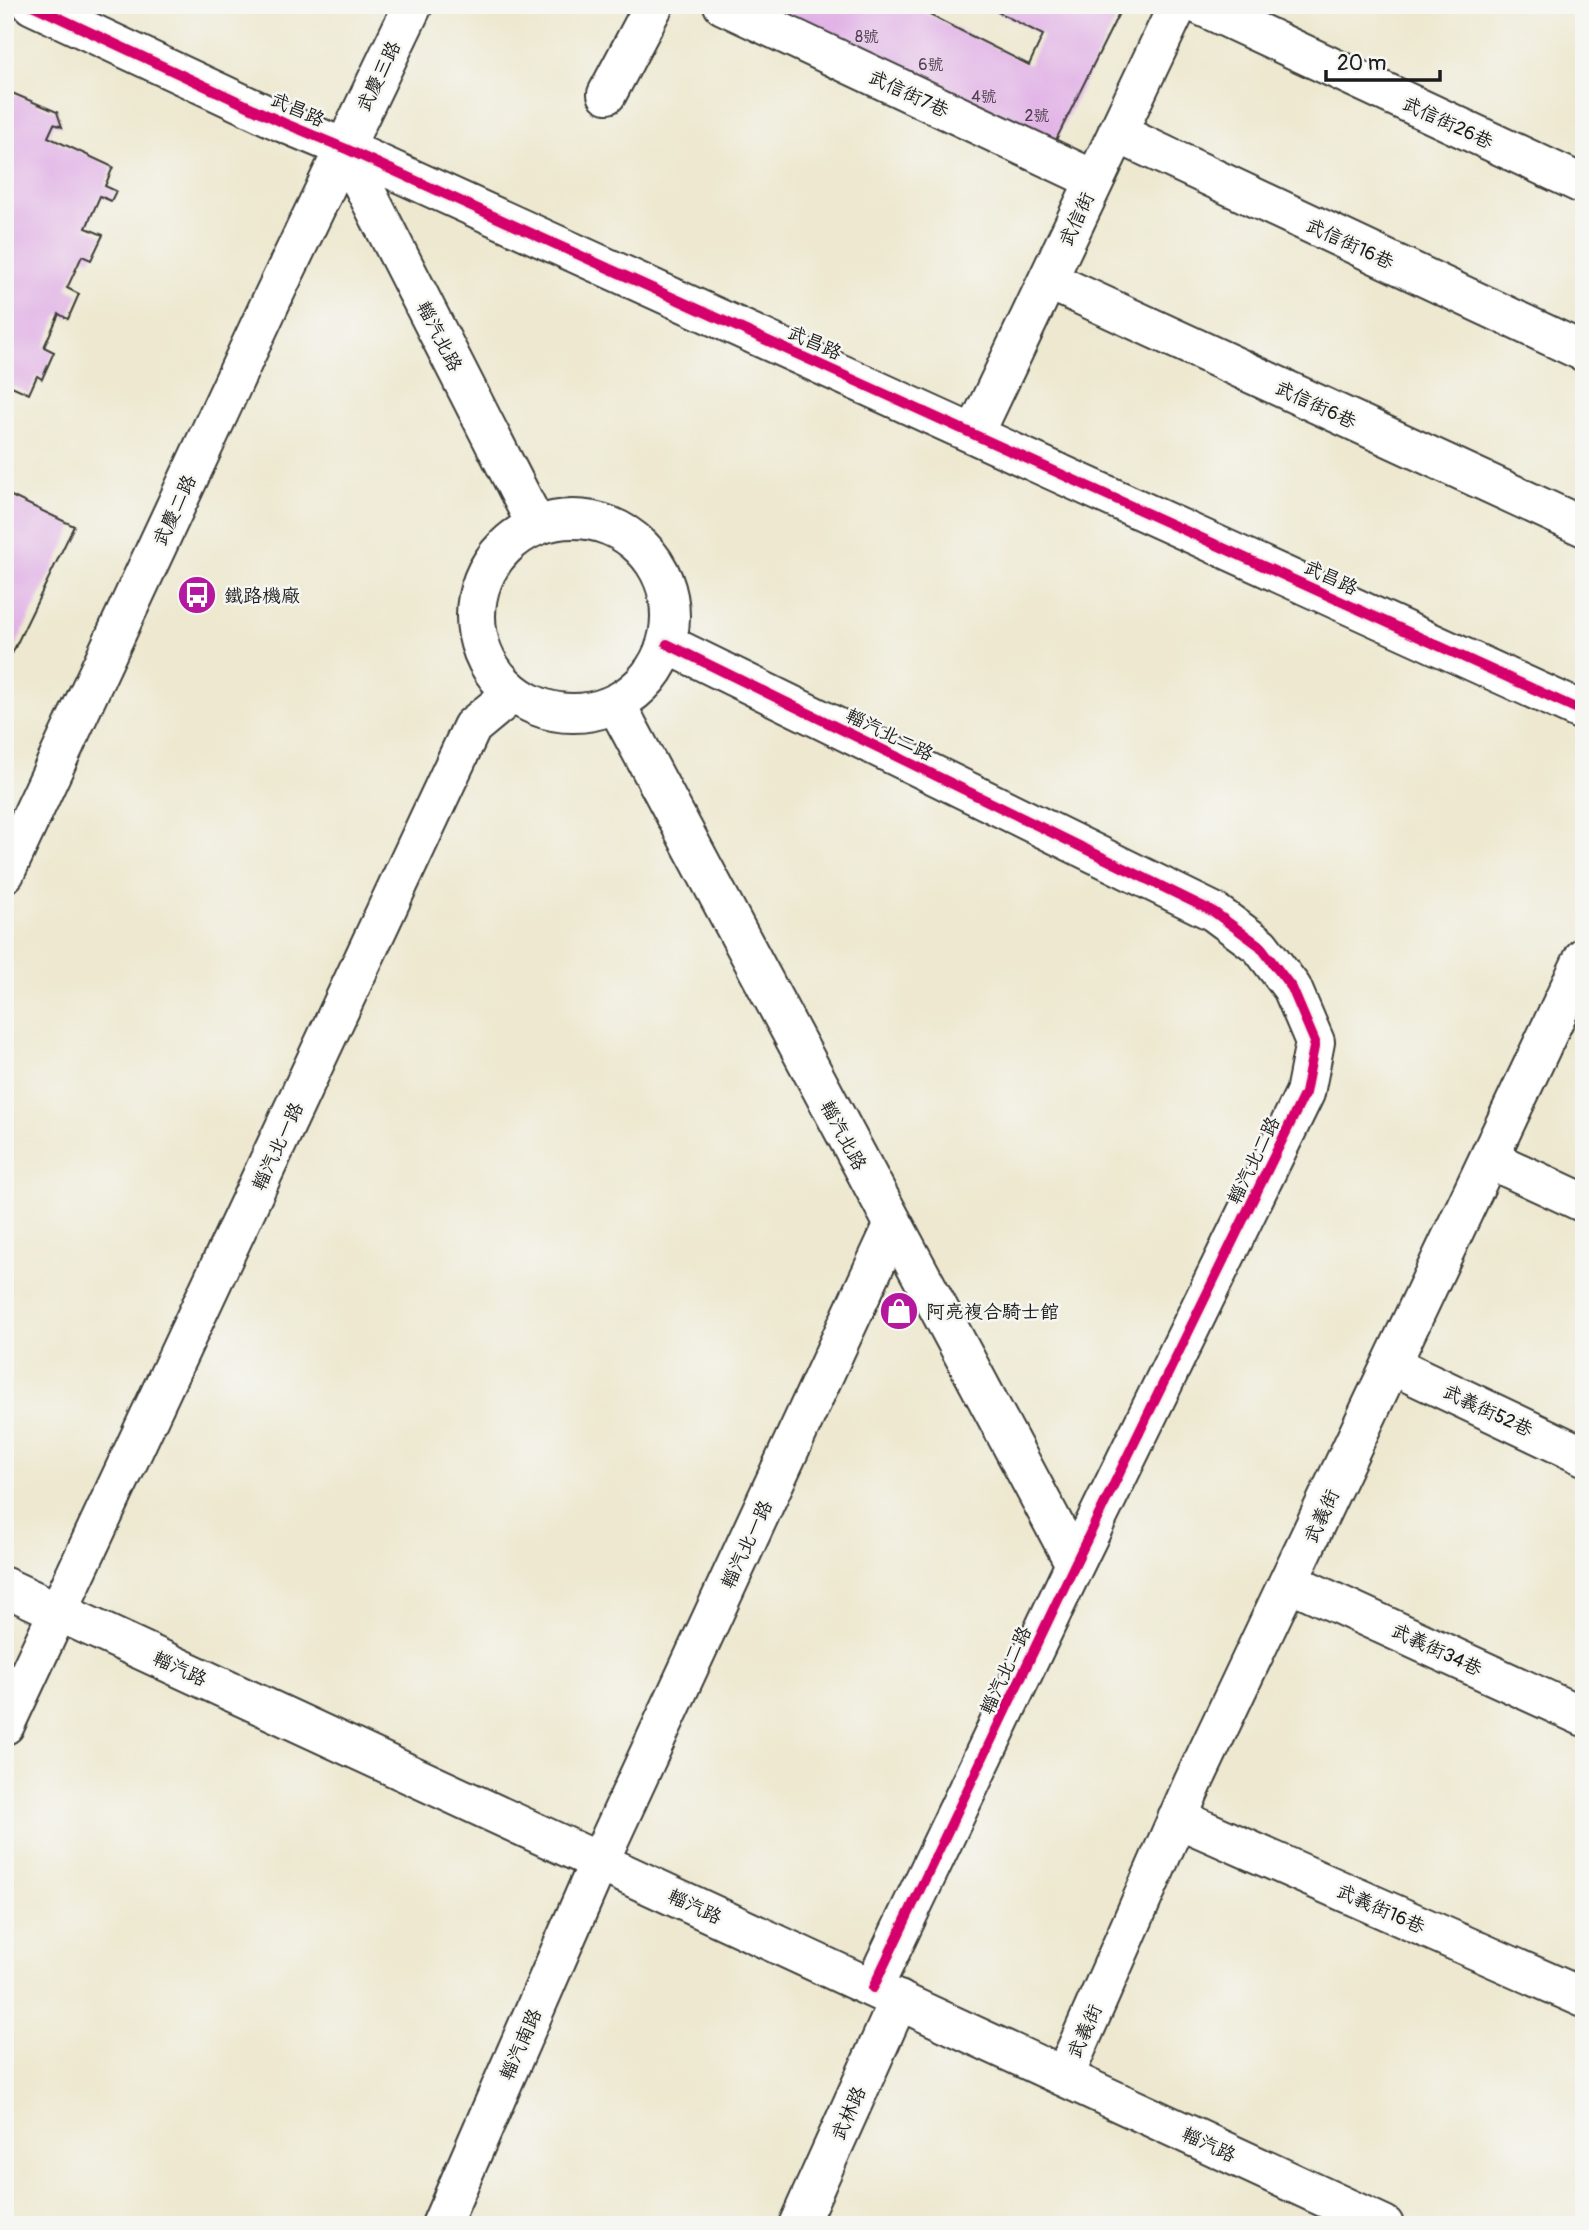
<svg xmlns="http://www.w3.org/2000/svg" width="1589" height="2230" viewBox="0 0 1589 2230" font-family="Pangolin,'LXGW WenKai TC',sans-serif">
<rect width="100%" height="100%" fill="#f6f6f2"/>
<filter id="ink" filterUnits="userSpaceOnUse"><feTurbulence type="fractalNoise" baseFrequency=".0143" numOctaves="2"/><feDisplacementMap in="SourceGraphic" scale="14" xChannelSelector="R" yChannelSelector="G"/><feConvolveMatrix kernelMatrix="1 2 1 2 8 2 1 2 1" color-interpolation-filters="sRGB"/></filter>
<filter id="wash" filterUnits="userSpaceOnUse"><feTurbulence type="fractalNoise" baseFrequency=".00686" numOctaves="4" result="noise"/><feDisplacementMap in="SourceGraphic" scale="28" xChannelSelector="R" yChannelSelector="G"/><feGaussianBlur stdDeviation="1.57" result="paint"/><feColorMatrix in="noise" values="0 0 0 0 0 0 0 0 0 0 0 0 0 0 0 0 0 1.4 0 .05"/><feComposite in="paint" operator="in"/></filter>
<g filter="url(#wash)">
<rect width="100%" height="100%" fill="#ede8cf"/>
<g id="blocks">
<path fill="#e0afe5" d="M731,5H910L1029,65L1043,35L984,5H1123L1045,162Z
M5,90L57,112L62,127L54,124L48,137L113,167L105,186L116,191L111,201L100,196L86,228L103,235L91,260L82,256L67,288L79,294L68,319L59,314L44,347L54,352L42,379L37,376L29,394L5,383Z
M5,493L74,526L5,668Z"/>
</g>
</g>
<g filter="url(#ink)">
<use href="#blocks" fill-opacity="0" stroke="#3b3b37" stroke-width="2"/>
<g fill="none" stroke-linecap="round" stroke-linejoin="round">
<g stroke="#3b3b37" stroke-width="42">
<path id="minor" d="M32,5L284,123L344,148L1584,712
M723,5L1095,180
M1199,5L1584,185
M607,94L654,5
M1117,133L1584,352
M344,148L536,525
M1048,280L1584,527
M975,433L1178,5
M476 616a97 97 0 1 1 194 0a97 97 0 1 1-194 0Z
M667,644L1214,912L1260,946L1292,988L1315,1042L1305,1093L1075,1564L873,1988
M616,704L1075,1564
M5,873L273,297L413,5
M1489,1159L1584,1203
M1392,1365L1584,1456
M1290,1582L1584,1717
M5,1587L1384,2225
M5,1725L472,727L513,693
M1177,1818L1584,1998
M1064,2077L1193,1783L1584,957
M441,2225L599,1862L893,1226
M798,2225L899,2000"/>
</g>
<use href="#minor" stroke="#fff" stroke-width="38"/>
<g stroke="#f6f6f2" stroke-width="15">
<path id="cycleway" d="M32,5L284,123L344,148L1584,712
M667,644L1214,912L1260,946L1292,988L1315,1042L1305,1093L1075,1564L873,1988"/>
</g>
<use href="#cycleway" stroke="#d6006c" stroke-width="10"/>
</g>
</g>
<defs>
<g id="bus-disc" transform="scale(2.0125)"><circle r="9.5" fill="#b5179e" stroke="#f6f6f2"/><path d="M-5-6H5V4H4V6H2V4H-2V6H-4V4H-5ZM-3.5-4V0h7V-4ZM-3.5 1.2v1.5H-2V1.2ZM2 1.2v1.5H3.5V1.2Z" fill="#fff"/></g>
<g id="shop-disc" transform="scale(2.0125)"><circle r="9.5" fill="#b5179e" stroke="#f6f6f2"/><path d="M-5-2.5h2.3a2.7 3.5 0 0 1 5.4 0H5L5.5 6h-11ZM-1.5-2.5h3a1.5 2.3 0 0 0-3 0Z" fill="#fff"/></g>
</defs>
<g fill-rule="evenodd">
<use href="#bus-disc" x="197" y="595"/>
<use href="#shop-disc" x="899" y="1311"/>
</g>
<g text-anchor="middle" stroke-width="5" stroke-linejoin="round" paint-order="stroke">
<g font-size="16" fill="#4d414e">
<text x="867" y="42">8號</text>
<text x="931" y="70">6號</text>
<text x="984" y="102">4號</text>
<text x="1037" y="121">2號</text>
</g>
<g font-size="19" fill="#1c1c1c" stroke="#f6f6f2">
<text transform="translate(378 76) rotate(-64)" y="7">武慶三路</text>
<text transform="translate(909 93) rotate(25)" y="7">武信街7巷</text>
<text transform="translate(298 109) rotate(24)" y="7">武昌路</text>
<text transform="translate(1448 122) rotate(25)" y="7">武信街26巷</text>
<text transform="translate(1076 219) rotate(-65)" y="7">武信街</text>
<text transform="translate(1350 243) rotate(25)" y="7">武信街16巷</text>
<text transform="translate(440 336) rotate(63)" y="7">輜汽北路</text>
<text transform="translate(815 342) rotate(24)" y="7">武昌路</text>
<text transform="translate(1316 404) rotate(25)" y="7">武信街6巷</text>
<text transform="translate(174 510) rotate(-65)" y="7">武慶二路</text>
<text transform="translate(1331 577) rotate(25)" y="7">武昌路</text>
<text transform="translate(890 734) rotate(26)" y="7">輜汽北二路</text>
<text transform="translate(844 1135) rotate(62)" y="7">輜汽北路</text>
<text transform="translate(277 1146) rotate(-65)" y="7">輜汽北一路</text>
<text transform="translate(1253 1160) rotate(-64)" y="7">輜汽北二路</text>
<text transform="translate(1488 1410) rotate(25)" y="7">武義街52巷</text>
<text transform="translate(1321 1516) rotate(-65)" y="7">武義街</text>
<text transform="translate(746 1544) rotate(-65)" y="7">輜汽北一路</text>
<text transform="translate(1437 1649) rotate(25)" y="7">武義街34巷</text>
<text transform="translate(180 1668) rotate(25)" y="7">輜汽路</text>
<text transform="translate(1005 1670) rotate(-65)" y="7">輜汽北二路</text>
<text transform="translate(695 1906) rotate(25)" y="7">輜汽路</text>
<text transform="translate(1381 1908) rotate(24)" y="7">武義街16巷</text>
<text transform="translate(1084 2031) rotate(-66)" y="7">武義街</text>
<text transform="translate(520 2044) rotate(-66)" y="7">輜汽南路</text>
<text transform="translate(848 2113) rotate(-66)" y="7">武林路</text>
<text transform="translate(1209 2144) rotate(25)" y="7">輜汽路</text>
</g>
<g font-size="19" fill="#1c1c1c" stroke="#f6f6f2" text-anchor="start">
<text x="224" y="602">鐵路機廠</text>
<text x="926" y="1318">阿亮複合騎士館</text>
</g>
</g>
<rect width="1589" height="2230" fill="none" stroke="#f6f6f2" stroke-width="28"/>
<path d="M1326 70v10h114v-10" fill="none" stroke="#1c1c1c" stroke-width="3.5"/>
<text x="1337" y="70" font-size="21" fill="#1c1c1c" stroke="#f6f6f2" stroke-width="5" paint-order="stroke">20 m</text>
</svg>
